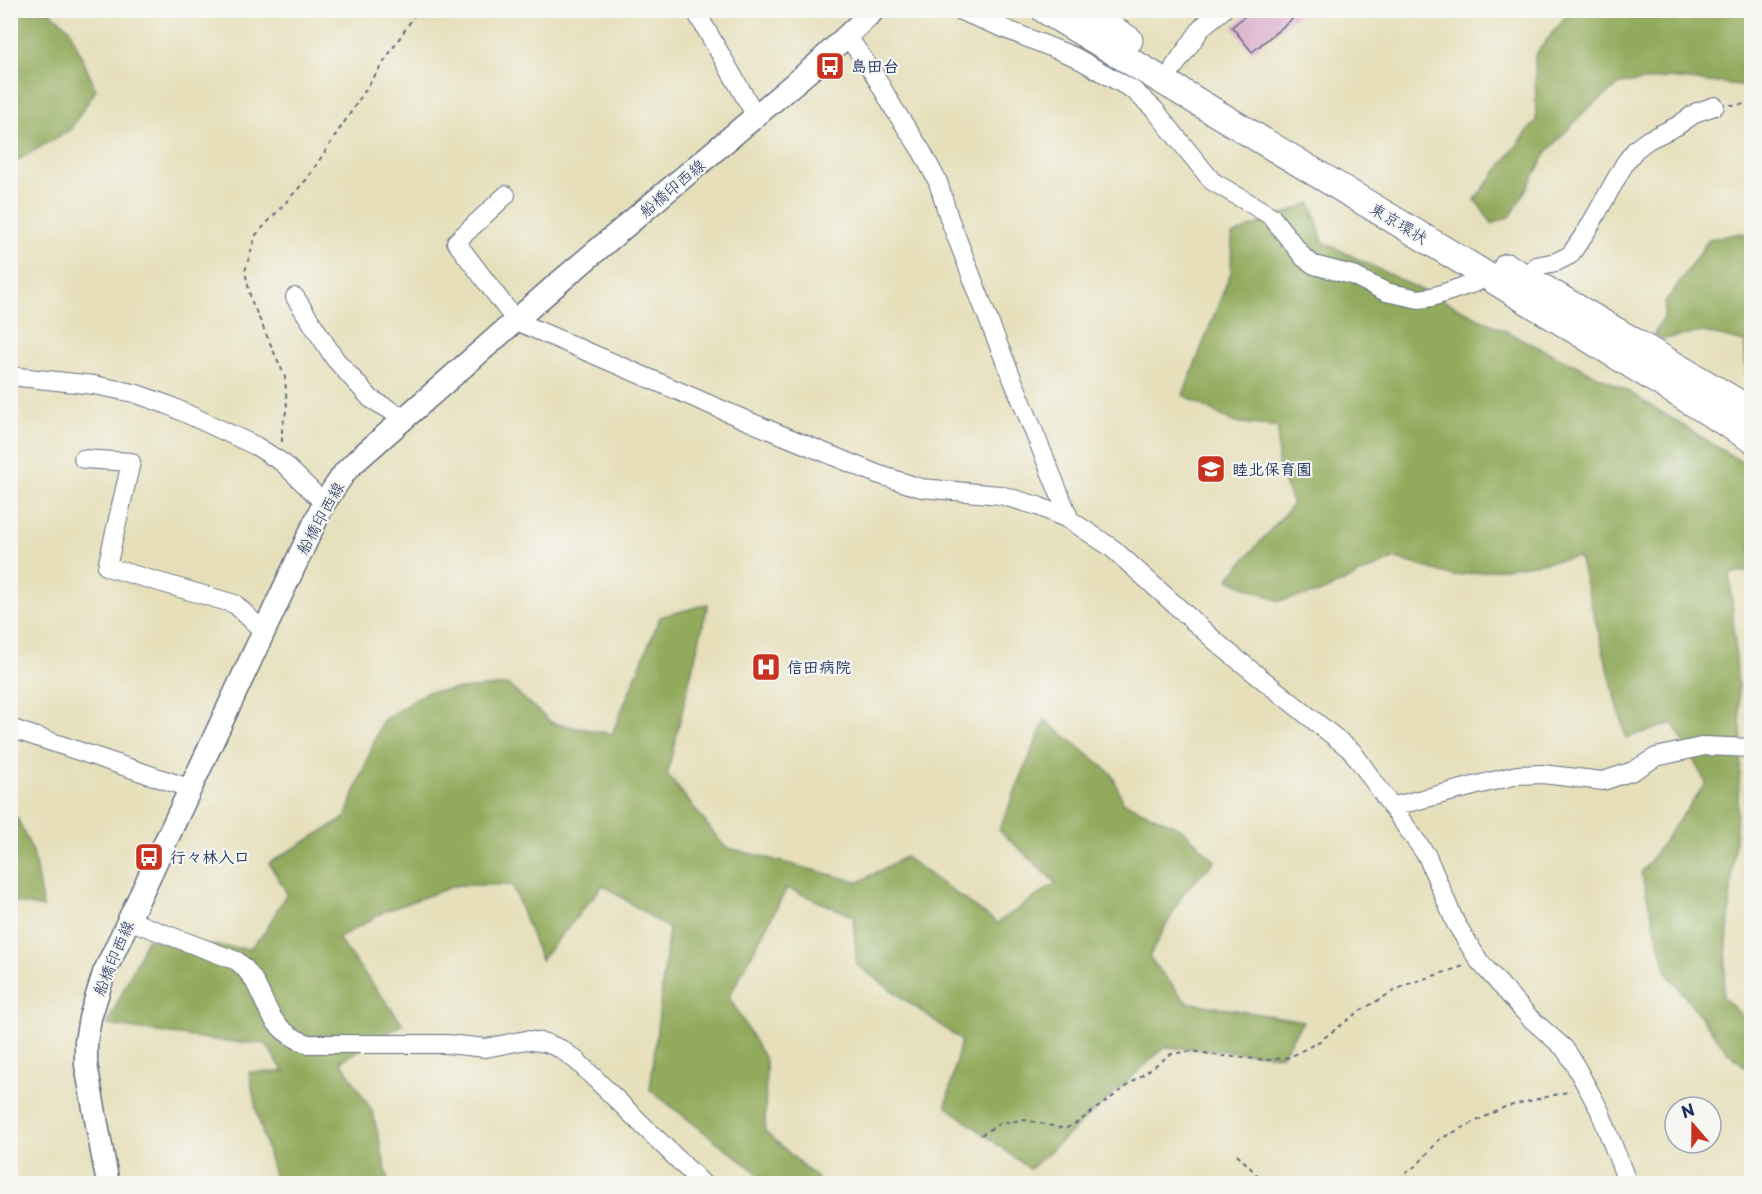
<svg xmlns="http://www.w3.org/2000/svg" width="1762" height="1194" viewBox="0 0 1762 1194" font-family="'Playpen Sans','Klee One',sans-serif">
<rect width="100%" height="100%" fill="#f6f6f2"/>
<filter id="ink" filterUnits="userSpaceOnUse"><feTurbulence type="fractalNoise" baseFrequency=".0167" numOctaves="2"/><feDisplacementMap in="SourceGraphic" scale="12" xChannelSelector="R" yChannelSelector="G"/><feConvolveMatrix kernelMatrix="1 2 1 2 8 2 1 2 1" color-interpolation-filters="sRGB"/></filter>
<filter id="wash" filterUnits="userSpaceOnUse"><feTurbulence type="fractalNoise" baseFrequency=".008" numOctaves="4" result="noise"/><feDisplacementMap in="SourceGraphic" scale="24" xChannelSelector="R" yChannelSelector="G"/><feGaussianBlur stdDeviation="1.35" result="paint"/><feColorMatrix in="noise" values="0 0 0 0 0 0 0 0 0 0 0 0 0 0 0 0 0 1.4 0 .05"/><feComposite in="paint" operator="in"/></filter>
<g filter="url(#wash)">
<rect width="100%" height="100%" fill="#e6dfba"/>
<path fill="#92aa5c" stroke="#566c5d" stroke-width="1.5" d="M11,10L49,11L69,28L96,90L70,130L11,164Z
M1571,10L1751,11V86L1668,78L1620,84L1585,111L1547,152L1511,216L1492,224L1475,199L1536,121L1535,55Z
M1311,203L1323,242L1624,389L1751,468V571L1730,574L1742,745L1723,997L1751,1025V1072L1728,1052L1667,973L1641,873L1706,783L1673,723L1626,738L1579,557L1454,576L1395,558L1319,593L1279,601L1228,579L1293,504L1278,469V427L1233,422L1183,395L1231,272L1232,235Z
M1742,233L1751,237V378L1746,375L1745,342L1703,332L1663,339L1654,334L1664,318L1665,303L1709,239Z
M708,604L667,774L725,847L859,882L905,857L997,923L1056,883L999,830L1045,720L1112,774L1123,802L1182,829L1215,861L1184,892L1149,957L1186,1002L1303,1021L1282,1055L1165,1047L1030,1169L946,1106L961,1040L857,965L853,916L787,888L729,997L766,1061L765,1131L823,1184L764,1183L756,1172L650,1090L669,929L603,885L541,960L512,885H457L383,912L338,939L403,1024L341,1061L373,1113L389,1183H276L257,1113L249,1072H284L266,1044L222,1041L107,1025L147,939L249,949L264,933L287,893L269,863L345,818L382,721L426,692L508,685L552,723L612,734L660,617Z
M11,817L17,818L33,852L43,908L11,901Z"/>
<g id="blocks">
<path fill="#d8a7c8" d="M1252,10H1303L1252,52L1232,27Z"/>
</g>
</g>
<g filter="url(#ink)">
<use href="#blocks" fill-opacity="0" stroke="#626d7e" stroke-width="1.5"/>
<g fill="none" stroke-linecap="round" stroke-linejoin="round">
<g stroke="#626d7e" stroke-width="20">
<path id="minor" d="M695,10L756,116
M958,10L1075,57L1133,90L1154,109L1212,181L1271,216L1304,258L1314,265L1352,275L1386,292L1419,299L1432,297L1477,282
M848,37L874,74L894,109L921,150L938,182L949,218L992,329L1070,520
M1174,67L1203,26L1223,10
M506,195L456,242L516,321L748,421L877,474L921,488L1000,495L1038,506L1070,520L1112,548L1222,647L1352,751L1427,856L1455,922L1479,961L1529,1017L1564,1048L1571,1058L1599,1109L1628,1184
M1536,266L1556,262L1570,255L1588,229L1625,163L1636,149L1648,140L1677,126L1697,112L1715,106
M295,297L335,359L371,399L404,418
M10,376L94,385L134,393L168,405L256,446L283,463L324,503
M83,459L131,462L107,567L235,604L263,631
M10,728L189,788
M1391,807L1517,775L1542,774L1603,781L1633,771L1656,757L1705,746L1752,748
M128,920L237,961C271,989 257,1026 308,1044H447L486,1048L526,1040L546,1043L561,1049L577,1061L703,1184"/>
</g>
<g stroke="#626d7e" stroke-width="25">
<path id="major" d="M108,1184L86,1065V1041L90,1018L104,973L324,503L345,472L356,461L556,285L816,65L874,10"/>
</g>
<g stroke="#626d7e" stroke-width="29">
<path id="highway" d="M1045,10L1489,277L1752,439
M1082,10L1129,40
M1507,267L1752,411"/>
</g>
<path stroke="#626d7e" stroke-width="2" stroke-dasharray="4.5 4.5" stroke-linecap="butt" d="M1730,105L1752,104
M282,442V428L287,408L285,377L251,300L245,271L256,235L307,179L418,10
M981,1135L1000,1123L1025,1120L1065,1129L1078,1122L1171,1054L1192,1051L1222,1056L1269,1060L1290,1057L1320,1041L1361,1010L1405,985L1464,966
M1237,1154L1266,1184
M1391,1184L1418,1164L1440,1139L1505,1107L1571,1091"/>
<use href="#minor" stroke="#fff" stroke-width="18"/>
<use href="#major" stroke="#fff" stroke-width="22"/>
<use href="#highway" stroke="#fff" stroke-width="27"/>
</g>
</g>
<defs>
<g id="bus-square" transform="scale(1.5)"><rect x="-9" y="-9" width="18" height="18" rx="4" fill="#c8321e" stroke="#f6f6f2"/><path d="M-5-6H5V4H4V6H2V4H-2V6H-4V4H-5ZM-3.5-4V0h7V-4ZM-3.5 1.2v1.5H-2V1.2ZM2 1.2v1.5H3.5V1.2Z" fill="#fff"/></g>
<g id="school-square" transform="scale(1.5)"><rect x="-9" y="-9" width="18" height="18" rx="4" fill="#c8321e" stroke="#f6f6f2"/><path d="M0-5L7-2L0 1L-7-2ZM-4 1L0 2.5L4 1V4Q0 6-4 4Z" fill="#fff"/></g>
<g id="hospital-square" transform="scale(1.5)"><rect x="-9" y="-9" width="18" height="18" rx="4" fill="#c8321e" stroke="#f6f6f2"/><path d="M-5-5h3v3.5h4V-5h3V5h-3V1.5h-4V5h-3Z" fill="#fff"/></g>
</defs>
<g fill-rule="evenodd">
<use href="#bus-square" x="830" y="66"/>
<use href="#school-square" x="1211" y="469"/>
<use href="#hospital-square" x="766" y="667"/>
<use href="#bus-square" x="149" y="857"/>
</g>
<g text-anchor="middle" stroke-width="4.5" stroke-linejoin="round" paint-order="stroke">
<g font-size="16" font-weight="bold" fill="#1b2f5e" stroke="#f6f6f2" text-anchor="start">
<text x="851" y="72">島田台</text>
<text x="1232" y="475">睦北保育園</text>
<text x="787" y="673">信田病院</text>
<text x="170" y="863">行々林入口</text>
</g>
<g font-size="16" fill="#1b2f5e" stroke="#f6f6f2">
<text transform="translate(672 188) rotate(-40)" y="6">船橋印西線</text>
<text transform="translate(1399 223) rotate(31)" y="6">東京環状</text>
<text transform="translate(320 518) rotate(-61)" y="6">船橋印西線</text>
<text transform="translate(113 958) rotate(-67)" y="6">船橋印西線</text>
</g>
</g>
<rect width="1762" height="1194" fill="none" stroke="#f6f6f2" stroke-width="36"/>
<g transform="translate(1693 1125) rotate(340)"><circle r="28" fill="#f6f6f2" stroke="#9ea6b7" stroke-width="1.5"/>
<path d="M0-4.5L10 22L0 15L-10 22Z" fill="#c8321e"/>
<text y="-9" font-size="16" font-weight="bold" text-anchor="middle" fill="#1b2f5e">N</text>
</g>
</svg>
